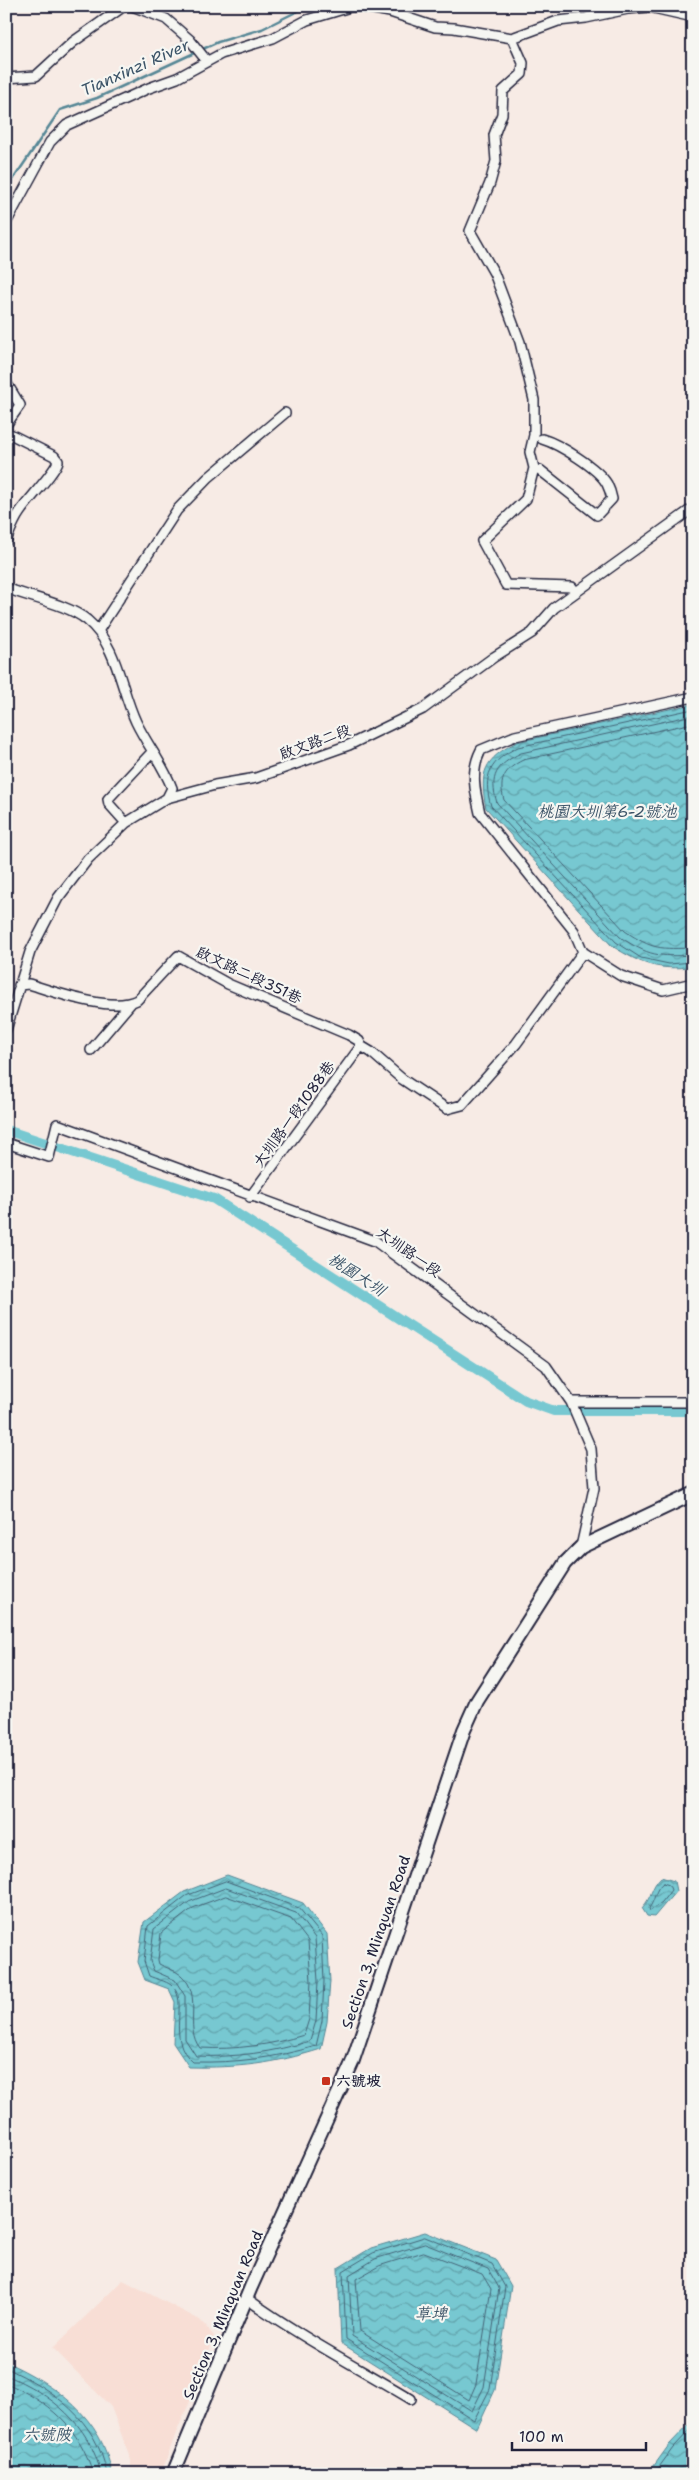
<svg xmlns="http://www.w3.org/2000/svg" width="699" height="2480" viewBox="0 0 699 2480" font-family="'Shantell Sans','LXGW WenKai TC',sans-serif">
<defs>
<pattern id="water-waves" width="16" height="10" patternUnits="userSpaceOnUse" patternTransform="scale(1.25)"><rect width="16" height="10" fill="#77c8d1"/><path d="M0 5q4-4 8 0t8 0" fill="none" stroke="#61a2ab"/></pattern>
</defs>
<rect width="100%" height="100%" fill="#f7ebe5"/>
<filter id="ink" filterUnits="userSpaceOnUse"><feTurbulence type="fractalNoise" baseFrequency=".02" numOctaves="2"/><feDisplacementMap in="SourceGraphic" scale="10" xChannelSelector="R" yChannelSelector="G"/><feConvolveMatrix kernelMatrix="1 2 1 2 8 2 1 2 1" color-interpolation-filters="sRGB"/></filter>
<g filter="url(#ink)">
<path fill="#f8ded5" d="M123,2280L200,2320L214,2336L199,2381L176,2433L161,2474H131V2460L111,2407L53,2348Z"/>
<path fill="url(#water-waves)" stroke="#558695" d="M693,704V967C656,970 643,965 612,946L486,808C479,772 484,759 517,742Z
M227,1875L303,1903L327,1934L330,1981L327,2022L321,2049C274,2064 238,2068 189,2067L173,2043L175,2002L169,1989L145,1980L138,1962L144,1922L184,1892Z
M661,1877L674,1881L676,1891L654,1917L647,1916L642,1908C653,1896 650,1888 661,1877Z
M425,2232L496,2260L511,2286L495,2390L477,2429L341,2343L338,2268L371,2248Z
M6,2362C56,2385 102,2417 112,2474H6Z
M693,2420V2466L685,2474H648L669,2445Z"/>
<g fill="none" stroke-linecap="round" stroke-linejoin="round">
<path stroke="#446477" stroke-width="1" d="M693,709L518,747C490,761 482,775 491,806L616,942L641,958L669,964L693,962
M693,715L521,753C496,765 489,776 497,803L620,937C649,956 658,957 693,955
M693,723L523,760C505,769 498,779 504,800L625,931C653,950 660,949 693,948
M226,1881L299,1908L322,1936L324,1981L322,2021L316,2046C275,2058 236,2063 193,2062C164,2038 191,2001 171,1985C166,1981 156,1979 149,1976L144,1961L148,1926L186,1896Z
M663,1883L669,1885L671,1890L662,1902L650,1911L649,1908C655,1901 655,1888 663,1883Z
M226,1888L296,1913L315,1938L318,1981L316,2021L310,2041C274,2052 234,2058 196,2056L185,2039V1996L175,1980L154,1971L150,1961L154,1929L189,1902Z
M226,1896L291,1919L308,1941L311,1981L309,2019L304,2035C271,2045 235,2050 200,2048C183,2027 204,1995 181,1975C175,1970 166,1968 159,1964L158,1960L161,1933L193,1908Z
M425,2237L492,2264L505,2287L490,2389L474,2420L346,2339L343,2271L373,2253Z
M425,2244L488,2269L499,2288L484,2387L472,2411L352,2336L349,2275L375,2259Z
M424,2252L482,2274L491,2289L476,2384L469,2400L360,2331L356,2279L379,2266Z
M6,2368C53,2389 97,2420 107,2474
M6,2375C51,2394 90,2424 101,2474
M6,2383C48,2401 81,2429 93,2474
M654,2474L673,2448L693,2427"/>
<path stroke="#558695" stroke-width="2.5" d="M6,190L60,110L97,98L218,42L262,29L308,6"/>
<path stroke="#77c8d1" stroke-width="10" d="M6,1130L214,1199L526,1401L554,1411H693"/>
<g stroke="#22223b" stroke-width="12">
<path id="street" d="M132,6L166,19L190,40L206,60
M512,38L523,63L522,74L503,91L502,114L494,135L496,161L490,183L470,231L494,273L520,342L534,400V435L530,452L534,468L526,499L482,541L506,585L572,587L576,592
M6,78L36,76L73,42L124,6
M6,223L50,142L67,125L149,88L177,78L221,54L273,38L307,20L350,7H363L390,12L435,27L454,28L512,38L558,21L586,18L628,9L649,7L693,17
M6,382L20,405L6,425
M6,432L54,456L58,461C56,471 28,500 20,512C14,520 10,531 6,541
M540,470L597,515L612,499C611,494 609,488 607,484C598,468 559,444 542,439
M6,588C31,598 67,604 87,620C118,646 120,688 136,722C147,745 163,764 172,788L167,798
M98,631L177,510L208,478L285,413
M126,823L109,804L108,799L152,752
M583,952L621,976L663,990L693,983
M19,985L29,984C55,992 112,1013 137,1000L178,956L228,984L349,1035L359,1041L361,1046
M6,1030L30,952L58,898L88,859L126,823L167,798L215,785L256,778L349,745L423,709L494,657L532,633L554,608L693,508
M361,1046L371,1052L402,1079L447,1109L462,1105L516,1044L583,952L574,931L480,813C475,792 470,771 481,750L515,736L693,697
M91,1050L131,1003
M6,1143L49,1157L57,1124L375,1241L546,1366L571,1402H693
M250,1197L361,1046
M571,1402L591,1449L594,1488L581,1547
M246,2298C299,2336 356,2366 411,2399"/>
</g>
<g stroke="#22223b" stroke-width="16">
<path id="secondary" d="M173,2474L251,2287L352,2063L464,1730L477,1701L565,1563L581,1547L693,1494"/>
</g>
<use href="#street" stroke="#f6f6f2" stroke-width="9"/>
<use href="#secondary" stroke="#f6f6f2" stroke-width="12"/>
</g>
</g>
<rect fill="#c8321e" stroke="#f6f6f2" stroke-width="2" x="321" y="2076" width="10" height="10" rx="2.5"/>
<g text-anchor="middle" stroke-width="4.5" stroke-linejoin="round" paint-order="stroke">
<g font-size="15" fill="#22223b" stroke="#f6f6f2">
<text transform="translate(315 742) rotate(-20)" y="5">啟文路二段</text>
<text transform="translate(249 975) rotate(25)" y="5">啟文路二段351巷</text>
<text transform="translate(294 1114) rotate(-54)" y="5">大圳路一段1088巷</text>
<text transform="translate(409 1252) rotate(35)" y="5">大圳路一段</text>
<text transform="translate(376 1942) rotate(-71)" y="5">Section 3, Minquan Road</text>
<text transform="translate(223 2315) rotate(-67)" y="5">Section 3, Minquan Road</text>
</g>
<g font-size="15" font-weight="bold" fill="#22223b" stroke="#f6f6f2" text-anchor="start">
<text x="336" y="2086">六號坡</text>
</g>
<g font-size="16" font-style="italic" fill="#3c5468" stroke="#f6f6f2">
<text transform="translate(135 67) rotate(-24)" y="6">Tianxinzi River</text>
<text x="607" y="817">桃園大圳第6-2號池</text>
<text transform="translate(357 1274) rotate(33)" y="6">桃園大圳</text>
<text x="431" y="2319">草埤</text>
<text x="47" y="2440">六號陂</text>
</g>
</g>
<rect width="699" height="2480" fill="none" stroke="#f6f6f2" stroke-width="25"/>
<rect x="12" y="12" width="674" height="2455" fill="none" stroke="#22223b" stroke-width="2" filter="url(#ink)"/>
<path d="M512 2442v8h134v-8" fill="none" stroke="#22223b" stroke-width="2.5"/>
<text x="519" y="2442" font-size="15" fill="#22223b" stroke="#f6f6f2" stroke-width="4" paint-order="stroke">100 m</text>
</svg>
